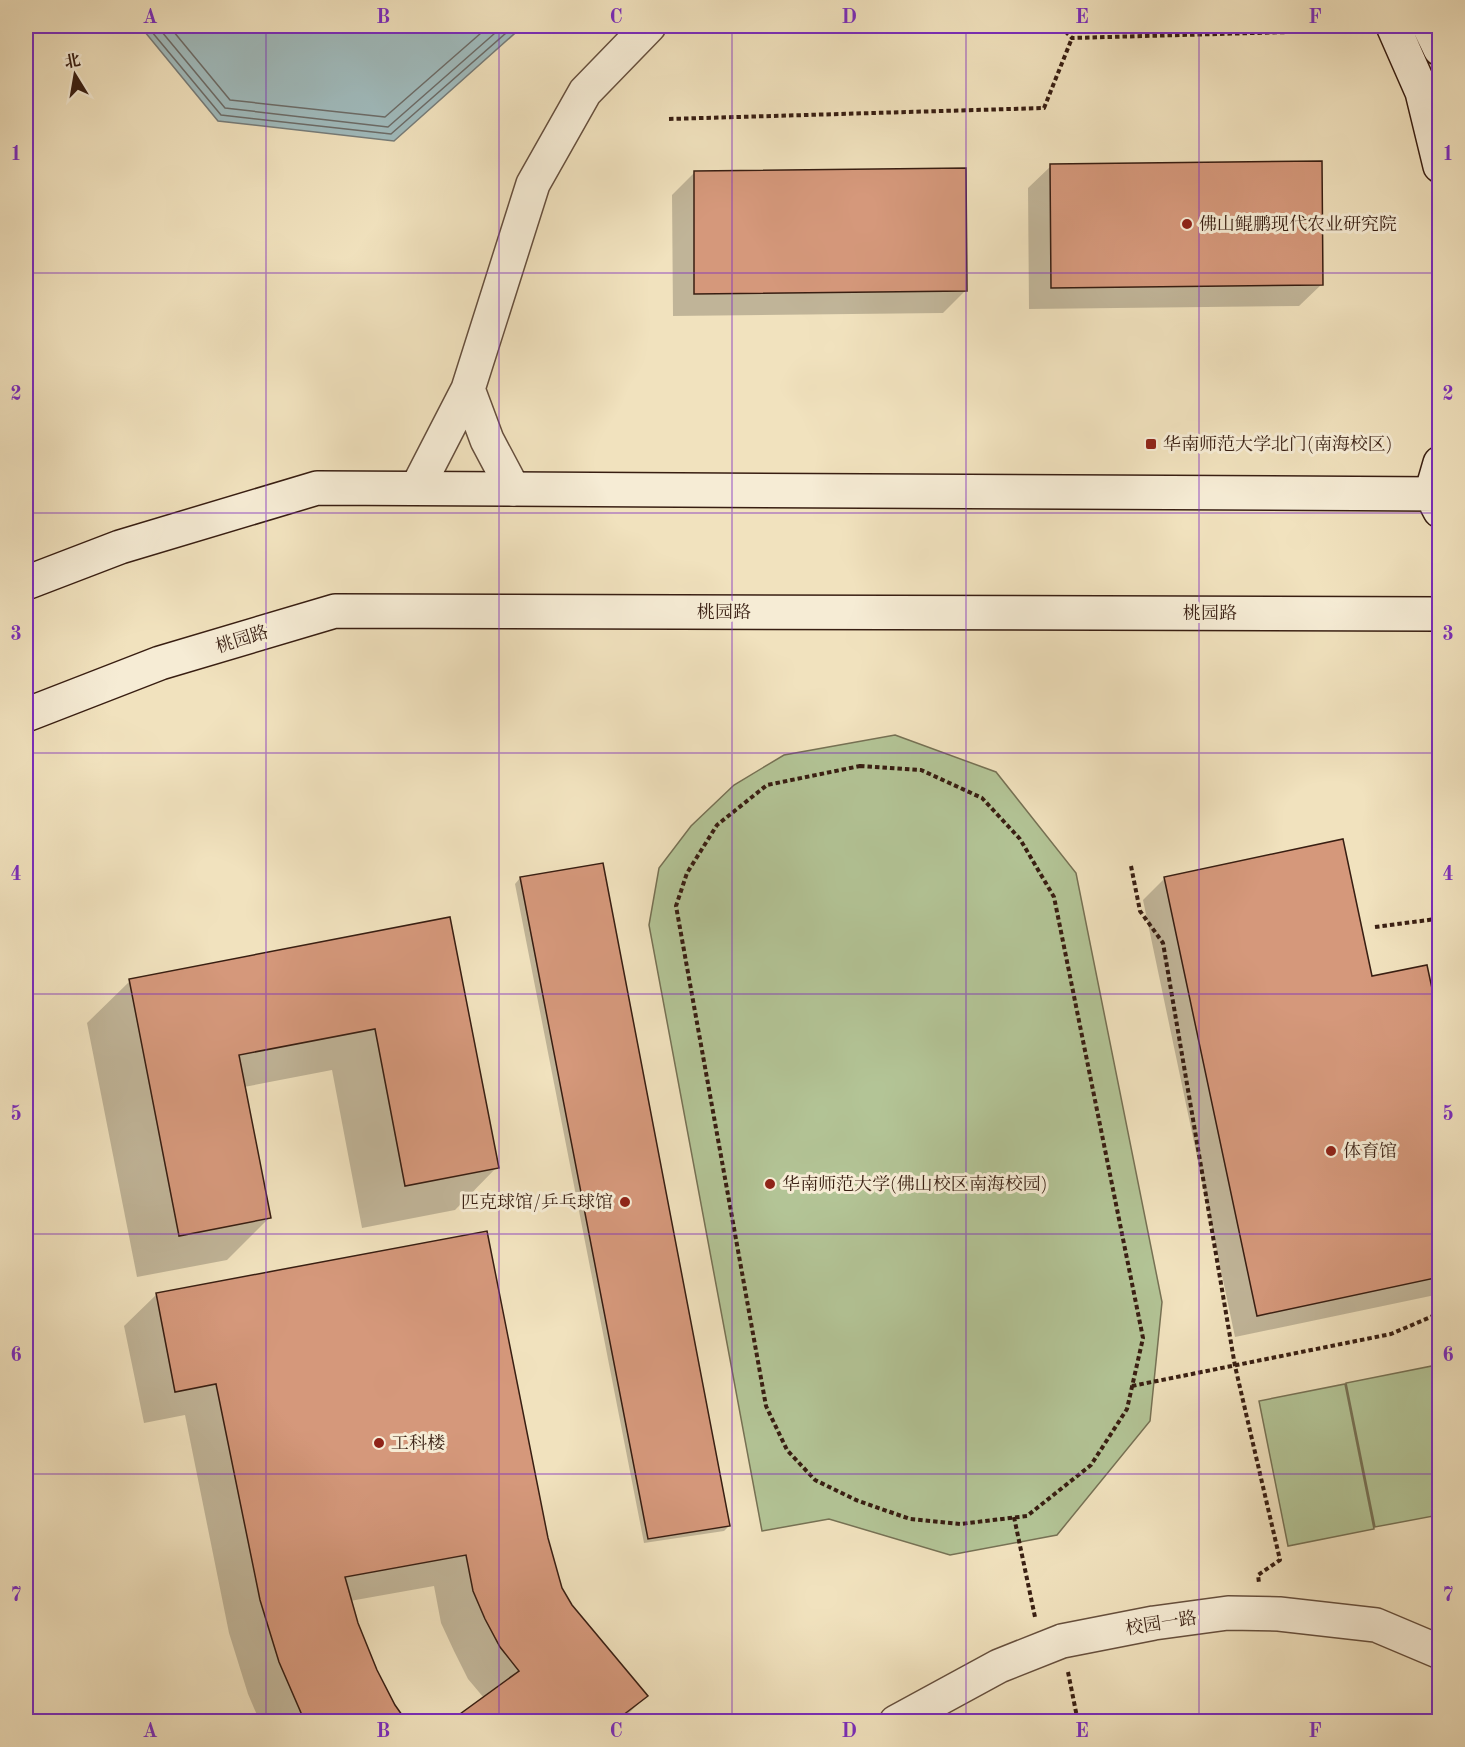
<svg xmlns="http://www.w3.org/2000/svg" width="1465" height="1747" viewBox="0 0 1465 1747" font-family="'Old Standard TT','Noto Serif SC',serif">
<rect width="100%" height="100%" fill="#f1e2be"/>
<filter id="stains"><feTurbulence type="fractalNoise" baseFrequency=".00333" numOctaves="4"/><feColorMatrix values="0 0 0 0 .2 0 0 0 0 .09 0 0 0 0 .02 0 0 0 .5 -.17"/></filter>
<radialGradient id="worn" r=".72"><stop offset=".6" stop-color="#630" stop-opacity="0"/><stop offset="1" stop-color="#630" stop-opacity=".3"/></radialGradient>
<path fill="#b3c496" stroke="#767154" stroke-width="1.5" d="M895,735L996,772L1076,873L1162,1302L1150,1421L1057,1535L950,1555L829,1519L762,1531L649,925L659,868L691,826L734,785L784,755Z
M1432,1366L1439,1404V1515L1375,1527L1346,1383Z
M1345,1384L1374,1529L1288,1546L1259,1401Z"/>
<path fill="#a0bbbd" stroke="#767c79" stroke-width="1.5" d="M140,26H523L394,141L218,121Z"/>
<path fill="#0003" d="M1051,166L1322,284L1299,306L1029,309L1028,188Z
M694,173L965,291L943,313L673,316L672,195Z
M520,878L729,1526L724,1531L644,1543L515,884Z
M1165,878L1370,978L1440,1033V1294L1235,1337L1143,900Z
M449,918L497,1167L455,1210L362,1228L332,1070L244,1087L269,1218L227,1260L137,1277L87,1023L130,981Z
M156,1295L546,1538L560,1588L570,1606L646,1696L620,1722H451L484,1698L468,1679L454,1651L441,1623L434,1586L350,1601L375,1670L394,1706L405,1722H260L248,1694L229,1633L185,1415L144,1423L124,1326Z"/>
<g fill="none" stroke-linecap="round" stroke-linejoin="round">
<path stroke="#6c6c68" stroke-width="1.5" d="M147,26L221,115L391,134L514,26
M157,26L225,108L388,127L503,26
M169,26L230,100L385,117L489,26"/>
</g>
<path fill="#d5987b" stroke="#381e12" stroke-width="1.5" d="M1322,161L1323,285L1051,288L1050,164Z
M966,168L967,291L694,294V171Z
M1343,839L1372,976L1427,965L1440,1026V1277L1257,1316L1164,877Z
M603,863L730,1526L648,1539L520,877Z
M450,917L499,1168L405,1186L375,1029L239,1055L271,1218L179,1236L129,979Z
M487,1231L548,1538L562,1588L572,1605L648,1696L614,1722H449L519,1671L500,1647L485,1619L473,1591L466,1555L345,1577L358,1623L377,1670L395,1705L407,1722H305L279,1662L260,1600L216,1384L175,1392L156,1293Z"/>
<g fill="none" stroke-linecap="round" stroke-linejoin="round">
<g stroke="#664f3d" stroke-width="36">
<path id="street" d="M468,389L487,440L513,489
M417,488L468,389L533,184L585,92L649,26
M896,1722L999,1666L1062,1641L1154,1623L1228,1613L1279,1614L1376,1625L1440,1652"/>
</g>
<g stroke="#381e12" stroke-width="36">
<path id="secondary" d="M1393,26L1422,92L1440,166
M1429,26L1440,49
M1440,463L1431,494L1440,511
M26,583L120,547L317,488L1440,494
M26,715L160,663L335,611L1440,614"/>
</g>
<path stroke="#381e12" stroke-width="4" stroke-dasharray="4.5 3" stroke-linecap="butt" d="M1060,26L1072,38L1363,30
M669,119L1044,108L1072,38
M860,766L921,770L982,798L1020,839L1054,897L1143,1338L1127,1409L1091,1465L1027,1516L960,1524L910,1519L856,1500L815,1480L787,1450L766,1406L676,906L687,873L717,825L767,785Z
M1131,866L1140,911L1163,943L1235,1366L1280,1560L1258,1575L1259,1583
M1375,927L1436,919L1440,936
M1132,1386L1391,1334L1440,1313
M1014,1517L1035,1617
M1068,1672L1078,1722"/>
<use href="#street" stroke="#f6ecd5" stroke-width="33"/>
<use href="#secondary" stroke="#f6ecd5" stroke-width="33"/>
</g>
<path fill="none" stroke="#7b2cbf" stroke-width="1.5" stroke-opacity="0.55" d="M266,26V1722M499,26V1722M732,26V1722M966,26V1722M1199,26V1722M26,273H1440M26,513H1440M26,753H1440M26,994H1440M26,1234H1440M26,1474H1440"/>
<g fill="#8f2418" stroke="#f6ecd5" stroke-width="2">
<circle cx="1187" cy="224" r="6"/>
<rect x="1145" y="438" width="12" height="12" rx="3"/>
<circle cx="1331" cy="1151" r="6"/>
<circle cx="770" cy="1184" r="6"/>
<circle cx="625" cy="1202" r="6"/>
<circle cx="379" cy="1443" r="6"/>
</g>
<g text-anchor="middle" stroke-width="6" stroke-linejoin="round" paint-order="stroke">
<g font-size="18" fill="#381e12" stroke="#f6ecd5" text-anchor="start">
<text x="1199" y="230">佛山鲲鹏现代农业研究院</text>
<text x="1163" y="450">华南师范大学北门(南海校区)</text>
<text x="1343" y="1157">体育馆</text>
<text x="782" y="1190">华南师范大学(佛山校区南海校园)</text>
<text x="613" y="1208" text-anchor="end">匹克球馆/乒乓球馆</text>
<text x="391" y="1449">工科楼</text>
</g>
<g font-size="18" fill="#381e12" stroke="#f6ecd5">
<text x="724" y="618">桃园路</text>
<text x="1210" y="619">桃园路</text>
<text transform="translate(242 639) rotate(-17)" y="6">桃园路</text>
<text transform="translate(1161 1623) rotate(-9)" y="6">校园一路</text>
</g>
</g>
<rect width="1465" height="1747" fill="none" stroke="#f1e2be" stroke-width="66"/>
<g transform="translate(75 75) rotate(349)" stroke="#f6ecd5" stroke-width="4.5" paint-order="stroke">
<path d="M0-4.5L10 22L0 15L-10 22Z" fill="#381e12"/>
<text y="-9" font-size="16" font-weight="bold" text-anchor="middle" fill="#381e12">北</text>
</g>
<rect x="33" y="33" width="1399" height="1681" fill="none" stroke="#7b2cbf" stroke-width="2"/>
<g font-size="20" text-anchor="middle" font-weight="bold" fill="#7b2cbf">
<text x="150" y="23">A</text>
<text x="383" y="23">B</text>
<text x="616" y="23">C</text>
<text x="849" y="23">D</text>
<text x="1082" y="23">E</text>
<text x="1315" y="23">F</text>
<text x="16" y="160">1</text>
<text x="1448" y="160">1</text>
<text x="16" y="400">2</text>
<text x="1448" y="400">2</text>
<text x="16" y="640">3</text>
<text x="1448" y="640">3</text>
<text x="16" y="880">4</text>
<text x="1448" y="880">4</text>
<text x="16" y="1120">5</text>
<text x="1448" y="1120">5</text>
<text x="16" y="1361">6</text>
<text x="1448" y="1361">6</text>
<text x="16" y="1601">7</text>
<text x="1448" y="1601">7</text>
<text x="150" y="1737">A</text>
<text x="383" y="1737">B</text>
<text x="616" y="1737">C</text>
<text x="849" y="1737">D</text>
<text x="1082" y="1737">E</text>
<text x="1315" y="1737">F</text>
</g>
<rect width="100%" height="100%" filter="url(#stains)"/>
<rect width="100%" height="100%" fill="url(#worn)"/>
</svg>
